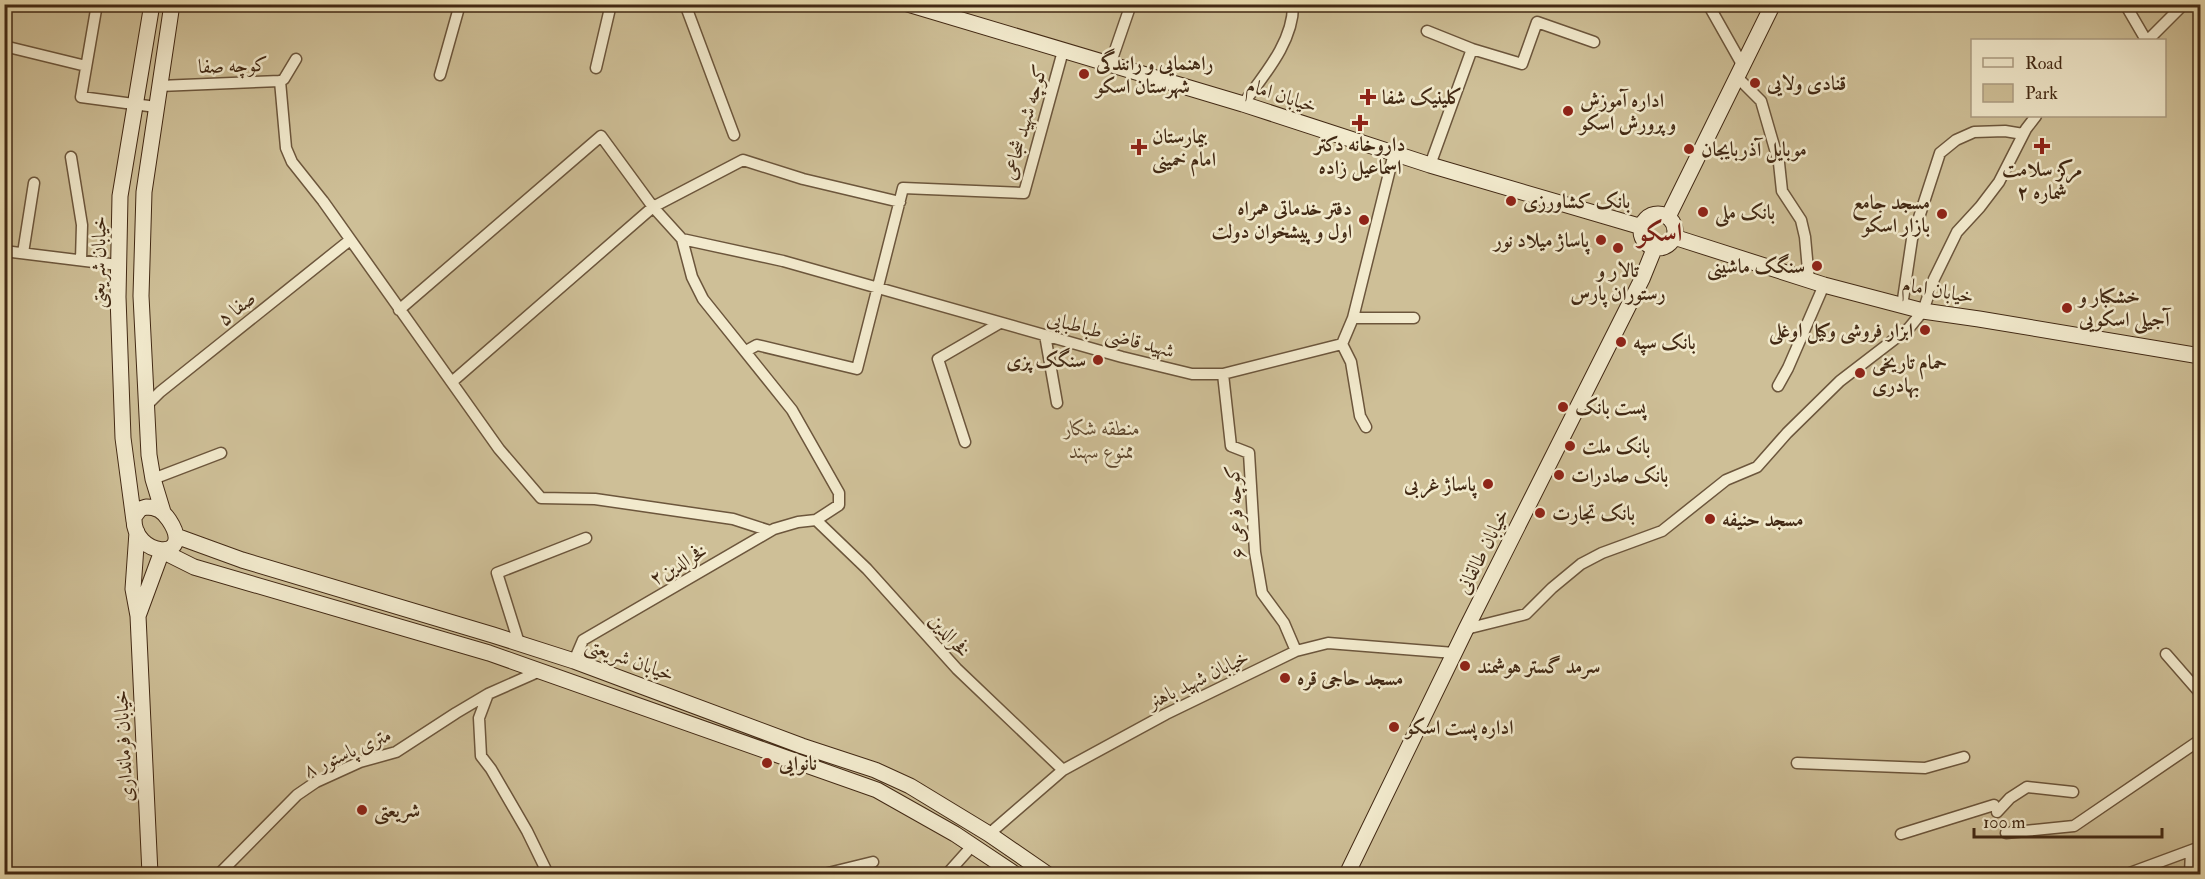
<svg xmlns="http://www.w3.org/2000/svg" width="2205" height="879" viewBox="0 0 2205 879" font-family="'IM FELL Double Pica',Amiri,serif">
<rect width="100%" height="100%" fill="#ebdeb2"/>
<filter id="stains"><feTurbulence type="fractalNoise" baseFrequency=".00333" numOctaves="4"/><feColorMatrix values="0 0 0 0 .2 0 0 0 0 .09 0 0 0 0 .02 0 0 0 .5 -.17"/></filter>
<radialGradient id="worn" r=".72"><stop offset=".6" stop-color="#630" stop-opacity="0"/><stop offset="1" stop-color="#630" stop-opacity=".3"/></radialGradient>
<path fill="#cebf97" stroke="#887456" stroke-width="1.5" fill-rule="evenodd" d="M5,5H2200V874H5ZM1972,40H2164V116H1972Z"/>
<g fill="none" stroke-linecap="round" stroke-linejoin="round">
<g stroke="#6c563c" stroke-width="13">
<path id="street" d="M97,4L81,97L156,107
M685,4L734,135
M1708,4L1743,66
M2125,4L2146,40
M1427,31L1472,49L1522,64L1537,22L1594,42
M2148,40L2184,4
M4,46L86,66
M1110,65L1131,4
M596,68L611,4
M440,75L460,4
M1737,77L1761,101L1779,163L1782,191L1801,220L1805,237L1809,281
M280,81L286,148L292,162L323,201L499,449L541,498L595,499L733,519L770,531
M159,86L280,81L284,79L296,59
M1243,104C1264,75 1294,41 1293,4
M71,157L82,225L81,260
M1430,165L1472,49
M682,239L783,261L1122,357L1192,374H1223L1342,344L1353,318L1394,153
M4,251L118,265
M23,253L34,183
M1902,306L1912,239L1940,153L1956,140L1974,132L2005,131L2023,134
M399,310L601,136L653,207L682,239L692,277L703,299L792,410L839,493V505L816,520L798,522L774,529L583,640L574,661
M1353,318H1414
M1045,335L1057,403
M1342,344L1351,362L1360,416L1366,427
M746,351L757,345L857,369L903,188L1024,193L1063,51
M1223,374L1231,446L1249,453L1255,552L1262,593L1284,623L1296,651
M453,381L653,207L743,160L803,179L900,202
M1778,386L1788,368L1824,285
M147,405L160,392L350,240
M965,442L938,359L1000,323
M153,479L221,453
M816,520L867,569L957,669L1063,770
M1466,629L1526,614L1552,588L1581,564L1602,553L1662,531L1726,480L1757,467L1787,433L1840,381L1909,328L1923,311L1934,279L1957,232L1980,207L1999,182L2026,129L2036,116
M519,643L497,573L586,538
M2166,654L2200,693
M488,694L479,718L481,756L491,769L527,831L548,874
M1797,763L1925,768L1964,757
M1997,812L2010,798L2027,787L2073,792
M2006,833L2074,826L2200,740
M989,834L1063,770L1166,714L1296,651L1328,643L1454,653
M1901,834L1994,805
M219,874L297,795L316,782L360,762L396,752L456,713L488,694L540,671
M824,874L873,862
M947,874L972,846
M2127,874L2200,847
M2190,874L2191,851"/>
</g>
<g stroke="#422914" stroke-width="17">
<path id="secondary" d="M908,4L1243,104L1430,165L1642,227
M1641 231a17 17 0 1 1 34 0a17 17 0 1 1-34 0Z
M1668,217L1773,4
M1674,237L1824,285L1923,311L1979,319L2200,356
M146,507C157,507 163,511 169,520C197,562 132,558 134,517L140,509Z
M163,512L153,479L149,455L141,296L144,192L172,4
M134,521L123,438L118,297L120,196L152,4
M137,532L133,589L138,616L150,874
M176,536L242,560L493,635L574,661L802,746L875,770L910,786L989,834L1047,874
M138,616L162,551L194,567L489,653L877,790L955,834L1015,874
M1347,874L1466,629L1642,279L1655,247"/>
</g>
<use href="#street" stroke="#f2eacd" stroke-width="10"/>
<use href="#secondary" stroke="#f2eacd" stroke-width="15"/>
</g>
<g fill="#8f2418" stroke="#f2eacd" stroke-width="2">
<circle cx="1084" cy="74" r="6"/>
<circle cx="1755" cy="83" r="6"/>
<path d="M1365 88h6v6h6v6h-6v6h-6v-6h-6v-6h6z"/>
<circle cx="1568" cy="111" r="6"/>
<path d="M1357 114h6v6h6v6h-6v6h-6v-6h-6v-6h6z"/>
<path d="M2039 137h6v6h6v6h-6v6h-6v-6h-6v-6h6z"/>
<path d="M1136 138h6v6h6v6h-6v6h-6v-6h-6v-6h6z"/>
<circle cx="1689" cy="149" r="6"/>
<circle cx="1511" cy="201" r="6"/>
<circle cx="1703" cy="212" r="6"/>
<circle cx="1942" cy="214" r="6"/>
<circle cx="1364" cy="220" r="6"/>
<circle cx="1601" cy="240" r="6"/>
<circle cx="1618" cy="248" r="6"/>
<circle cx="1817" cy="266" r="6"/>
<circle cx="2067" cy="308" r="6"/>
<circle cx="1925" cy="330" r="6"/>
<circle cx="1621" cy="342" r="6"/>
<circle cx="1098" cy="360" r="6"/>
<circle cx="1860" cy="373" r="6"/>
<circle cx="1563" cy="407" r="6"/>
<circle cx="1570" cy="446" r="6"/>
<circle cx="1559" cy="475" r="6"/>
<circle cx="1488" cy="484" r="6"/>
<circle cx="1540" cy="513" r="6"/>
<circle cx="1710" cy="519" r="6"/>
<circle cx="1465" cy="666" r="6"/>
<circle cx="1285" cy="678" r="6"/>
<circle cx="1394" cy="727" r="6"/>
<circle cx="767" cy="763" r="6"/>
<circle cx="362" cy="810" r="6"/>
</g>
<g text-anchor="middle" stroke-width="5" stroke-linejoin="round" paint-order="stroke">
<g font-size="20" font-weight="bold" fill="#422914" stroke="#f2eacd" text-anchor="start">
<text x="1096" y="70">راهنمایی و رانندگی<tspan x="1096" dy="23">شهرستان اسکو</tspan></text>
<text x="1767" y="90">قنادی ولایی</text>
<text x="1382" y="104">کلینیک شفا</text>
<text x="1580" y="107">اداره آموزش<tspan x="1580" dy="23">و پرورش اسکو</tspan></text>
<text x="1152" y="143">بیمارستان<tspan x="1152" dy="23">امام خمینی</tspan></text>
<text x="1360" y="151" text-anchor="middle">داروخانه دکتر<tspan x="1360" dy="23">اسماعیل زاده</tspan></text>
<text x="1701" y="156">موبایل آذربایجان</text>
<text x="2042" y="176" text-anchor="middle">مرکز سلامت<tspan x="2042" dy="23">شماره ۲</tspan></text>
<text x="1523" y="208">بانک کشاورزی</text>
<text x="1930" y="209" text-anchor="end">مسجد جامع<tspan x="1930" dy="23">بازار اسکو</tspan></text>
<text x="1352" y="215" text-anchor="end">دفتر خدماتی همراه<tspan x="1352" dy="23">اول و پیشخوان دولت</tspan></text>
<text x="1715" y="219">بانک ملی</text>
<text x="1589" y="247" text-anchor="end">پاساژ میلاد نور</text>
<text x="1805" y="273" text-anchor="end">سنگک ماشینی</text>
<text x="1618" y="277" text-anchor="middle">تالار و<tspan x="1618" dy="23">رستوران پارس</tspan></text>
<text x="2079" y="303">خشکبار و<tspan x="2079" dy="23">آجیلی اسکویی</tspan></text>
<text x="1913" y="337" text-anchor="end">ابزار فروشی وکیل اوغلی</text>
<text x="1633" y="349">بانک سپه</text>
<text x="1086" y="367" text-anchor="end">سنگک پزی</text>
<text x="1872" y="369">حمام تاریخی<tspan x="1872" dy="23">بهادری</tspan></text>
<text x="1575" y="414">پست بانک</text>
<text x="1582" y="453">بانک ملت</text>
<text x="1571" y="482">بانک صادرات</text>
<text x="1476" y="491" text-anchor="end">پاساژ غربی</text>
<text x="1552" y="520">بانک تجارت</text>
<text x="1722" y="526">مسجد حنیفه</text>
<text x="1477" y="673">سرمد گستر هوشمند</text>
<text x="1297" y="685">مسجد حاجی قره</text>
<text x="1406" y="734">اداره پست اسکو</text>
<text x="779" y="770">نانوایی</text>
<text x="374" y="817">شریعتی</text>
</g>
<g font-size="20" fill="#422914" stroke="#f2eacd">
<text transform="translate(233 65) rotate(-2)" y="7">کوچه صفا</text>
<text transform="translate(1282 95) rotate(18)" y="7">خیابان امام</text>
<text transform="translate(1024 122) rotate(-74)" y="7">کوچه شهید شجاعی</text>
<text transform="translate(98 262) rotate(-89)" y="7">خیابان شریعتی</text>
<text transform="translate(1938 290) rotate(10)" y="7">خیابان امام</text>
<text transform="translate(236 308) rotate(-39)" y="7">صفا ۵</text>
<text transform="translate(1111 334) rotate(15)" y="7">شهید قاضی طباطبایی</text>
<text transform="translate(1235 512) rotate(-94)" y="7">کوچه فرعی ۶</text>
<text transform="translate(1482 551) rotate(-63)" y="7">خیابان طالقانی</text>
<text transform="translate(678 564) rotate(-30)" y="7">فخرالدین۲</text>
<text transform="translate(950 635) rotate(48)" y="7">فخرالدین</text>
<text transform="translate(630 659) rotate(20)" y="7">خیابان شریعتی</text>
<text transform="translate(1198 679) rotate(-26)" y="7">خیابان شهید باهنر</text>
<text transform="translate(123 746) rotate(-93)" y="7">خیابان فرمانداری</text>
<text transform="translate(347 752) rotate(-24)" y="7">۸ متری پاستور</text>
</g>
<g font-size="20" font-style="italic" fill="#5e472e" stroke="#f2eacd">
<text x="1102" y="435">منطقه شکار<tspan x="1102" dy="23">ممنوع سهند</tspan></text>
</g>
<g font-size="26" font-weight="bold" fill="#7a1f14" stroke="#f2eacd">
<text x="1660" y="241">اسکو</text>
</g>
</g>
<rect width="2205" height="879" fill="none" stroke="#ebdeb2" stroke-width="24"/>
<rect x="6" y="6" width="2193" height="867" fill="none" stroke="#422914" stroke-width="3"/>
<rect x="12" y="12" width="2181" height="855" fill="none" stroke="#422914" stroke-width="1.5"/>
<rect x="1971" y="39" width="195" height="78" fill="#f2eacd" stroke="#ac9d83" stroke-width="1.5"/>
<rect x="1983" y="58" width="30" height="9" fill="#f2eacd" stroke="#ac9d83" stroke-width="1.5"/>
<text x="2025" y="69" font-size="18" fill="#422914">Road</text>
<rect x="1983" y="84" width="30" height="18" fill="#cebf97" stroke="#ac9d83" stroke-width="1.5"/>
<text x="2025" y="99" font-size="18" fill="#422914">Park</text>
<path d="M1974 828v9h188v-9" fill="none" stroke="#422914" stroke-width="3"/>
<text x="1983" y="828" font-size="18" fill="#422914" stroke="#f2eacd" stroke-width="4.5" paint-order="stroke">100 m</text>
<rect width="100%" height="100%" filter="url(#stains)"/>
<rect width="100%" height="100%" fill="url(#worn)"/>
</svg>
